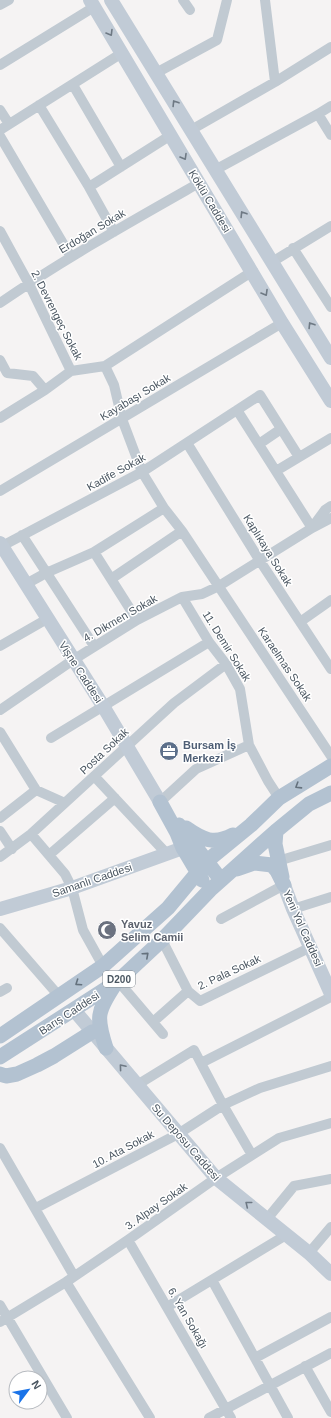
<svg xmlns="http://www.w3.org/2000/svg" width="331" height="1418" viewBox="0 0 331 1418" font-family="Helvetica,sans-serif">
<rect width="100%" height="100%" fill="#f5f3f3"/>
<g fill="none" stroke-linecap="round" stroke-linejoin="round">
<path stroke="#c1cad2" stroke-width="10" d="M183,0L190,10
M265,0L275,82
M0,5L9,0
M0,65L94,7
M156,73L217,40L227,0
M73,85L121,167
M39,105L89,187L114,232
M0,110L9,124
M318,114L331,135
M0,130L122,53
M191,130L275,82L331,47
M0,136L71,257
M215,170L318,114L331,106
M89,187L171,135
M0,231L29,284L71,371L105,366L114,385L122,419L142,472L164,508L182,531L331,756
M293,248L331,307
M272,262L331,226
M0,303C64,259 132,221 199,183
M0,360L7,373L33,376L45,390
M105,366L253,271
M237,410L312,528
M0,418L45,390L71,371
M187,443L260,561L331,669
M259,444L281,429
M276,471L331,438
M0,491L282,323
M314,525L325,510L331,506
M22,535L94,646
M2,546L142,472L260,395L299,457
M94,552L137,620
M111,579L182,531
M26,584L46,573L94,552L164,508
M182,597L209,642L226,664L240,689L249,745L268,781L279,798
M300,622L331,600
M0,646L47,619
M0,710L73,660L137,620L182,597L202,594L219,586L312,528L331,518
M0,732L36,790L65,803
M51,738L209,642
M95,777L167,854
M160,802L196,769L249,745
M0,818L36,790
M0,831L12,849
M31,834L65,874L72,888L83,930L103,966
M49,855L115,798
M0,857L31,834L174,703L226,664
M273,864L278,861L331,845
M293,909L331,897
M221,919L284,885
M0,928L59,996
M162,940L188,991L200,1001L311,947
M118,981L163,1034
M0,992L7,988
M153,1022L188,991
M201,1063L331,997
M137,1085L194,1050L223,1105L252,1155
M0,1148L74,1276
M36,1208L178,1134L223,1105L260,1088L331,1066
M267,1219L294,1186L331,1179
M128,1240L231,1418
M309,1253L331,1227
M212,1280L288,1418
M66,1282L150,1418
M0,1305L67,1418
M167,1307L286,1235
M0,1322L66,1282L128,1240L216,1178L279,1138L331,1123
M255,1358L331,1317
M305,1366L331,1412
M209,1418L331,1353"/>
<path stroke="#c1cbd6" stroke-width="14" d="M90,0L282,323L331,401
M111,0L331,358
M0,543L103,706L160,802
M284,885L293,909L331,994
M0,909L72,888L183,848
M74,1010L216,1178L309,1253L331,1274"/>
<path stroke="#b3c2d1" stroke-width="15" d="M160,802L177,833L183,848L202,880
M179,825L221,880
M186,828C203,840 214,845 233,835
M276,831L275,844L282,877
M237,869L254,863L272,865L277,871L284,885
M0,1036L103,966L168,908L207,861L251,825L279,798L331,766
M106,1048C96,1017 97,1012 114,986
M0,1057L118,981L162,940L210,890L276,831L309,804L331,793
M0,1074L6,1076L17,1074L37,1065L54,1056L92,1032"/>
</g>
<defs><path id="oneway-chevron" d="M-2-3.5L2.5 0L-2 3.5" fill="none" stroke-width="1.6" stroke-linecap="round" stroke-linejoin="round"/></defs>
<g stroke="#6e7984">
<use href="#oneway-chevron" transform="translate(110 33) rotate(59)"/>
<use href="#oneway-chevron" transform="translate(175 103) rotate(-122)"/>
<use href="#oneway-chevron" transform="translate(184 157) rotate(60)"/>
<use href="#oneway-chevron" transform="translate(243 214) rotate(-122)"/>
<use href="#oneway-chevron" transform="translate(265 293) rotate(60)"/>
<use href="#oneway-chevron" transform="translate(311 325) rotate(-122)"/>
<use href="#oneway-chevron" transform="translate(122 1067) rotate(-130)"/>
<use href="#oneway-chevron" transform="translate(248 1204) rotate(-141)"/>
</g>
<g stroke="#64717d">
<use href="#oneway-chevron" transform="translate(298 786) rotate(148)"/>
<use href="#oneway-chevron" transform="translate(146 955) rotate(-42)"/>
<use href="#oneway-chevron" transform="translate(78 983) rotate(146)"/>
</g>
<defs>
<g id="office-disc" transform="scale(1)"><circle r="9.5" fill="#5c6f8a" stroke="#fff"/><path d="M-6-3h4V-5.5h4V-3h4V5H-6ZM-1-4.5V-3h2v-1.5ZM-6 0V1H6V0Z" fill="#fff"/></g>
<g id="mosque-disc" transform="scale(1)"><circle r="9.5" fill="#6b7280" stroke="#fff"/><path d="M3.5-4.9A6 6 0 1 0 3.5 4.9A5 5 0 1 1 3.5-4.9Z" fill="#fff"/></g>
</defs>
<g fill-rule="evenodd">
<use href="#office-disc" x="169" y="751"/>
<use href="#mosque-disc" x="107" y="930"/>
</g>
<g text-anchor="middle" stroke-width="3" stroke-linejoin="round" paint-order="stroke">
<rect fill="#fff" stroke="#808990" stroke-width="1" x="103" y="971" width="32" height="16" rx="3"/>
<g font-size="10" font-weight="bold" fill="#4a5661">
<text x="119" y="983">D200</text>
</g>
<g font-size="11" fill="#4a5661" stroke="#fff">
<text transform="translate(210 201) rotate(59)" y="4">Köklü Caddesi</text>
<text transform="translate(92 231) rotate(-31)" y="4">Erdoğan Sokak</text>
<text transform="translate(57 315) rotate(63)" y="4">2. Devrengeç Sokak</text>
<text transform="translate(135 397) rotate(-31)" y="4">Kayabaşı Sokak</text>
<text transform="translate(116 472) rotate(-29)" y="4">Kadife Sokak</text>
<text transform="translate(268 550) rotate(58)" y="4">Kaplıkaya Sokak</text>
<text transform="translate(120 618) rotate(-30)" y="4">4. Dikmen Sokak</text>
<text transform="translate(227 646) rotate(58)" y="4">11. Demir Sokak</text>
<text transform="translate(285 664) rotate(56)" y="4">Karaelmas Sokak</text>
<text transform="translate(81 672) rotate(57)" y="4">Vişne Caddesi</text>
<text transform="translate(104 751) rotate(-43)" y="4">Posta Sokak</text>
<text transform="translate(92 880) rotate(-19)" y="4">Samanlı Caddesi</text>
<text transform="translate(303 928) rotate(66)" y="4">Yeni Yol Caddesi</text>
<text transform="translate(229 972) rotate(-25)" y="4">2. Pala Sokak</text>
<text transform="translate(69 1013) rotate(-33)" y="4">Barış Caddesi</text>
<text transform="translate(186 1142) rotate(49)" y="4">Su Deposu Caddesi</text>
<text transform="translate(123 1149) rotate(-28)" y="4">10. Ata Sokak</text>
<text transform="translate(156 1206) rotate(-35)" y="4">3. Alpay Sokak</text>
<text transform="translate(188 1318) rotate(60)" y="4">6. Yan Sokağı</text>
</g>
<g font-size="11" font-weight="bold" fill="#4e5e75" stroke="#fff" text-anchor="start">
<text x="183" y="749">Bursam İş<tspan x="183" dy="13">Merkezi</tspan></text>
</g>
<g font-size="11" font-weight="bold" fill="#5b616d" stroke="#fff" text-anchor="start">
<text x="121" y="928">Yavuz<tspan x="121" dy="13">Selim Camii</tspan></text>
</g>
</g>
<g transform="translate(28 1390) rotate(58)"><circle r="19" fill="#ffffff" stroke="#b7bbc0"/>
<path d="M0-3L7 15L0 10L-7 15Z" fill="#1a73e8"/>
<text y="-6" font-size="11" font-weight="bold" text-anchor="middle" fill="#4a5661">N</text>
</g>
</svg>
